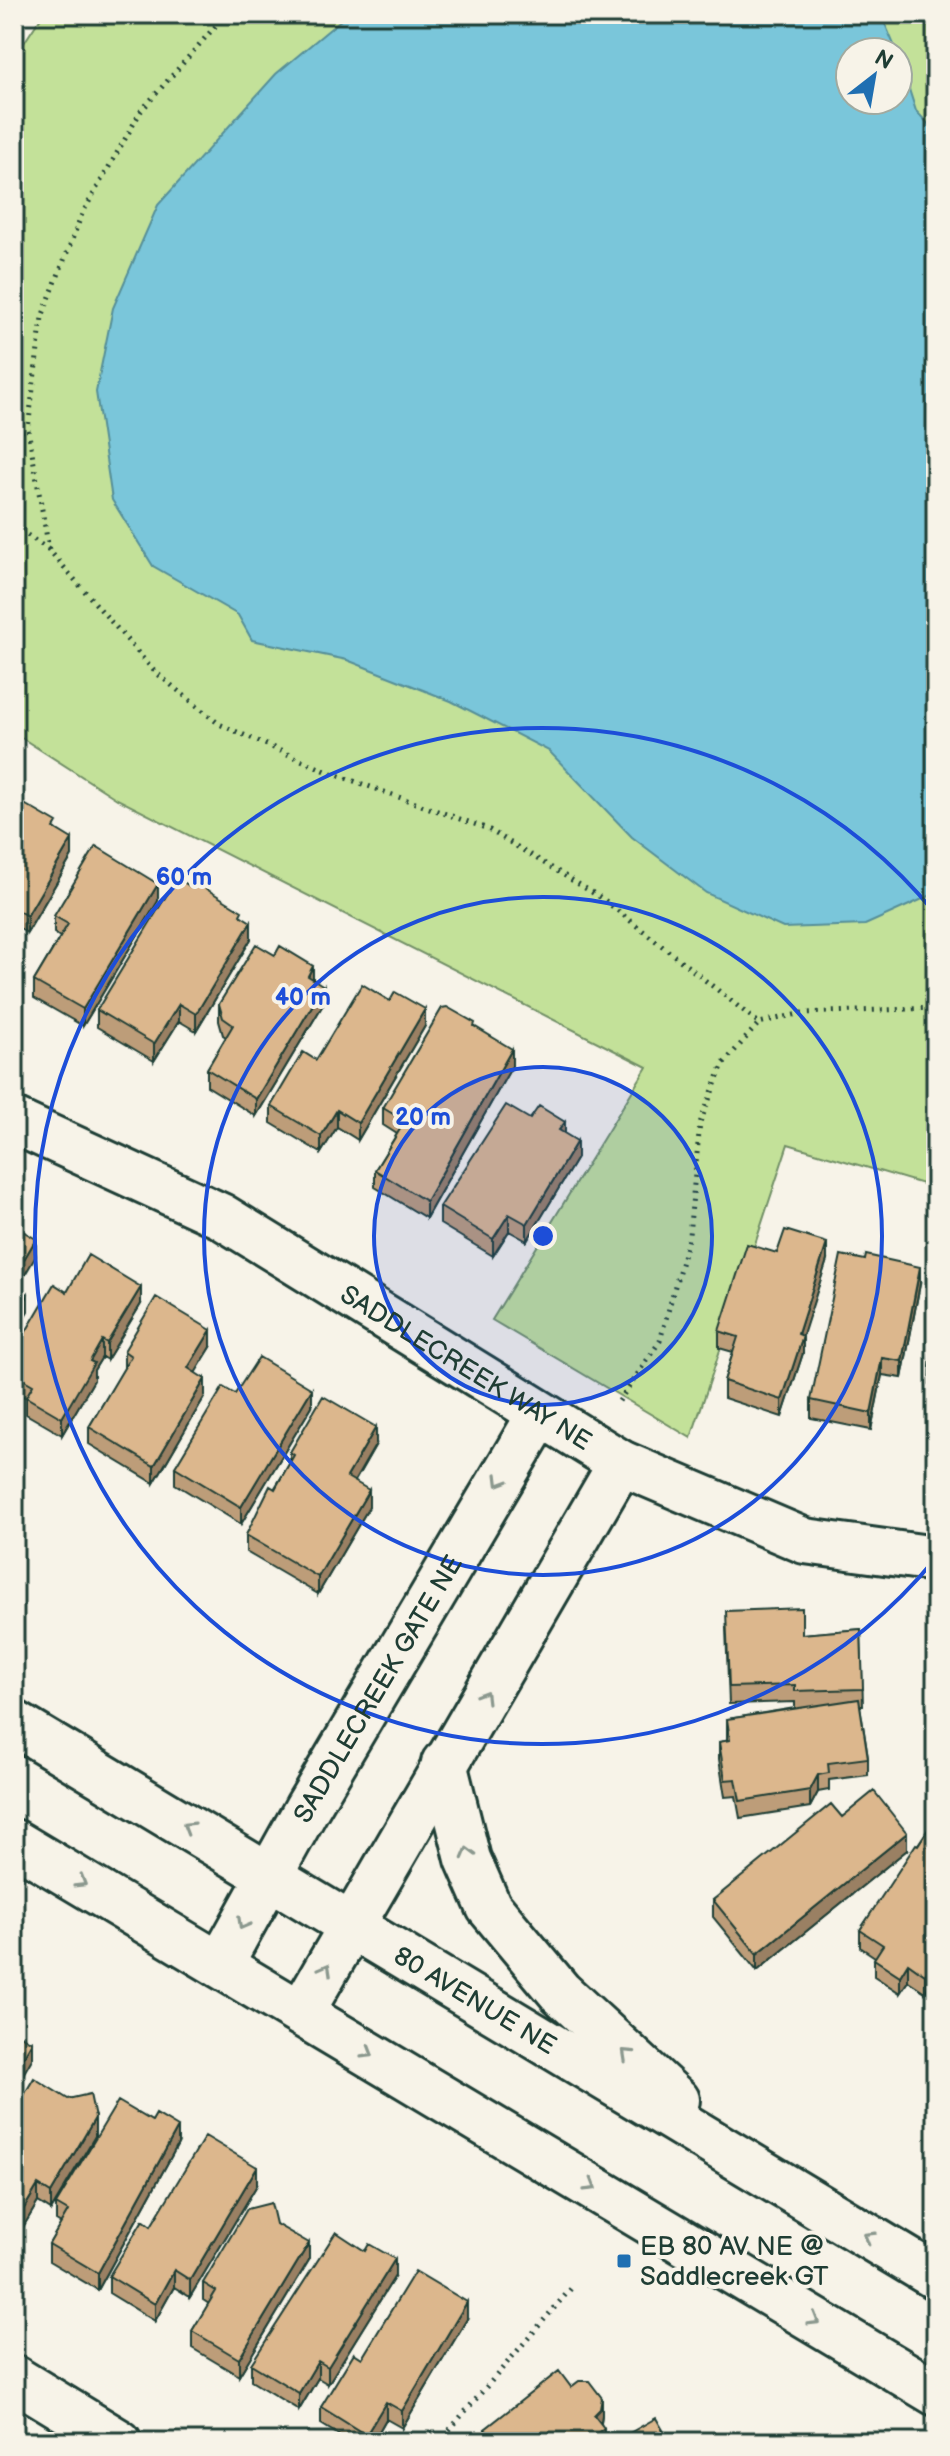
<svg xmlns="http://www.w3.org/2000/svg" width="950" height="2456" viewBox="0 0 950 2456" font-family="'Balsamiq Sans',sans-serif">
<rect width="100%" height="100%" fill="#f7f3e8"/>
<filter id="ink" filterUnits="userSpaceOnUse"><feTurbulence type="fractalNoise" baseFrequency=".0125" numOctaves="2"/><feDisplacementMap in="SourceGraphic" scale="16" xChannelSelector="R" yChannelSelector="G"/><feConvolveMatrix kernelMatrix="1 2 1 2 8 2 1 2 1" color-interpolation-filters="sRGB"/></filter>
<g filter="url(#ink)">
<path fill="#c3e199" stroke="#718f66" stroke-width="2" fill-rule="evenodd" d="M43,14H936V1188L788,1144L691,1438L492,1320L647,1067L117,799L14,733V58ZM850,52H898V100H850Z"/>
<path fill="#7ac6da" stroke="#568f98" stroke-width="2" d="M348,14H881L897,52H850V100H898V55L916,111L936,132V893L865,925L783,928L706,893L632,837L549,751L451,701L347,660L252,640L238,615L153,566L112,500L96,392L113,308L158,205L276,74Z"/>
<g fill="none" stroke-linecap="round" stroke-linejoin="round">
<g stroke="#1f3d34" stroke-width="50">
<g id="minor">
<path id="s1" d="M14,1121L221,1216L621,1463L805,1541L936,1559"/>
<path id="s2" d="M220,1965L307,1808L540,1414"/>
<path d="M301,2013L621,1463"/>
<path d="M14,2378L119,2442"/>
</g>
</g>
<g stroke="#1f3d34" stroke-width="50">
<g id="major">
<path id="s3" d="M14,1723L936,2277"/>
<path d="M444,1763L468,1859L489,1907L560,1992L677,2100"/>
<path d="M14,1842L936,2393"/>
</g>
</g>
<path stroke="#1f3d34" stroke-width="5" stroke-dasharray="2 6" stroke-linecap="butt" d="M226,14L141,111L82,214L42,317L28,429L49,550L154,671L219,724L326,771L488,829L603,899L759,1023
M14,434L28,429
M14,526L49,550
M619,1401L660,1341L689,1235L700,1123L723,1064L759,1023L802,1013L936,1008
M439,2442L574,2285"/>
<use href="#minor" stroke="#f7f3e8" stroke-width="44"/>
<use href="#major" stroke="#f7f3e8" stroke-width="44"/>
</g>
<path fill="#bd9d79" stroke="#1f3d34" stroke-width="2" d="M14,798L57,830L72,856L27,933L14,925Z
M158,901L83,1026L34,998V981L60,937L54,933V916Z
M242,917L251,939L196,1031L179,1021L154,1061L97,1027V1010Z
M313,979L324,1003L256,1116L207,1086V1069L226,1037L223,1035L219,1021V1004Z
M425,1026L358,1140L337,1127L321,1153L271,1123V1106L316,1060Z
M475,1027L512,1066L426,1218L375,1187V1170L397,1134L383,1125V1108Z
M530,1119L565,1134L577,1158L527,1241L509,1231L493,1256L440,1224V1207Z
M777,1253L827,1260L802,1336L803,1353L782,1417L724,1398V1381L733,1352L719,1348V1331Z
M936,1261V1384H930Z
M920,1284L902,1378L882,1375L871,1430L811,1418V1400Z
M67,1292L141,1304L107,1360L102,1357L94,1370V1380L62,1435L26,1414V1398L14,1391V1352Z
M211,1347L195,1372L205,1396L154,1483L89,1444V1427L124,1369V1351Z
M235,1394L312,1406L241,1524L175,1484V1467Z
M376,1444L355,1481L369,1507L318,1594L246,1552V1535L290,1463V1452Z
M726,1628L802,1634L861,1629L863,1706H860L868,1758V1775L829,1780V1790L818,1792L810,1807L740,1818L736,1796L725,1797L719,1759V1742L727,1741V1719L795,1708V1702L729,1704Z
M842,1817L907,1850L757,1971L713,1917V1900Z
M927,1831L925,1992L908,1981L900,1993L874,1976V1959L875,1957L860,1947V1930Z
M14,2112L95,2136L51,2210L38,2202L14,2242Z
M178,2144L98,2290L49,2261V2244L61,2224L56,2221V2204Z
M257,2185L190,2297L174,2287L155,2321L109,2293V2276L151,2226Z
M276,2224L309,2260L239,2376L192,2348V2331L209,2304L203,2300V2283Z
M395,2276L328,2384L318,2378L299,2410L251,2381V2364Z
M467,2319L402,2428L386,2419L373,2442H350L321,2424V2407L362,2358Z
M571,2387L602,2415L601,2423L604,2442H485V2429Z"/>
<path fill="#9a8063" stroke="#1f3d34" stroke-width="2" d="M72,839V856L27,933V916Z
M158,884V901L83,1026V1009Z
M251,922V939L196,1031V1014Z
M313,966V983L308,976Z
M324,986V1003L256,1116V1099Z
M179,1004V1021L154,1061V1044Z
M425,1009V1026L358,1140V1123Z
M512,1049V1066L426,1218V1201Z
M337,1110V1127L321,1153V1136Z
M565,1122V1139L559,1130Z
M577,1141V1158L527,1241V1224Z
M509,1214V1231L493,1256V1239Z
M36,1239V1256L14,1293V1276Z
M827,1243V1260L798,1351V1334Z
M920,1267V1284L902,1378V1361Z
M141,1287V1304L107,1360V1343Z
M28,1294V1311L14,1335V1318Z
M211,1330V1347L188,1385V1368Z
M803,1336V1353L782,1417V1400Z
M102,1340V1357L94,1370V1380L62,1435V1418L90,1361Z
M882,1358V1375L871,1430V1413Z
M205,1379V1396L154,1483V1466Z
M312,1389V1406L241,1524V1507Z
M376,1427V1444L347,1494V1477Z
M369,1490V1507L318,1594V1577Z
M818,1775V1792L810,1807V1790Z
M907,1833V1850L757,1971V1954Z
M936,1959V1976L925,1992V1975Z
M908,1963V1981L900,1993V1976Z
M32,2042V2059L14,2090V2073Z
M95,2118V2136L51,2210V2193Z
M178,2127V2144L98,2290V2273Z
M257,2167V2185L190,2297V2280Z
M38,2185V2202L14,2242V2225Z
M309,2243V2260L239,2376V2359Z
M395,2259V2276L328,2384V2367Z
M174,2270V2287L155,2321V2304Z
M467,2302V2319L402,2428V2411Z
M318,2361V2378L299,2410V2393Z
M602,2398V2415L600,2426L594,2415Z
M386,2402V2419L373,2442H366V2435Z
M604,2428V2442H586Z"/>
<path fill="#dcb78d" stroke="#1f3d34" stroke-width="2" d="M14,798L57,823L54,828L72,839L27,916L14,908Z
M96,846L158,884L83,1009L34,981L68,924L54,916Z
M177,878L191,887L195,882L242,911L240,915L251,922L196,1014L179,1004L154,1044L97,1010Z
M256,944L275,955L280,946L313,966L308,976L324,986L256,1099L207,1069L233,1025L223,1018L219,1004Z
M362,984L390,1001L395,992L425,1009L358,1123L337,1110L321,1136L271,1106L303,1052L316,1060Z
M447,1007L475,1023L474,1026L512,1049L426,1201L375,1170L405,1121L383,1108L442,1008Z
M506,1105L530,1119L539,1106L565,1122L559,1130L577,1141L527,1224L509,1214L493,1239L440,1207Z
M14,1226L36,1239L14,1276Z
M785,1230L827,1243L798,1334L803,1336L782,1400L724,1381L738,1337L719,1331L747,1244L777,1253Z
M88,1255L141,1287L107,1343L102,1340L90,1361L94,1363L62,1418L26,1397L33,1385L14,1374V1352L54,1284L67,1292Z
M841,1255L865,1260L866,1255L920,1267L902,1361L882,1358L871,1413L811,1400Z
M935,1261H936V1367H930Z
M14,1286L28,1294L14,1318Z
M156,1297L211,1330L188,1368L205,1379L154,1466L89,1427L131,1356L124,1351Z
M259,1357L312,1389L241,1507L175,1467L223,1387L235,1394Z
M323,1396L376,1427L347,1477L369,1490L318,1577L246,1535L270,1486L275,1489L294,1455L290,1452Z
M802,1608V1634L861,1629L863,1689L795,1691V1685L729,1687L726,1611Z
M859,1699L868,1758L828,1763L829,1773L818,1775L810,1790L740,1801L736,1779L725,1780L719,1742L730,1740L727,1719Z
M874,1791L907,1833L757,1954L713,1900L831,1804L842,1817Z
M927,1831L936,1837V1959L925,1975L908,1963L900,1976L874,1959L883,1945L860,1930L916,1844L918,1845Z
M14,2031L32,2042L14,2073Z
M34,2078L68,2099L90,2094L95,2118L51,2193L38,2185L14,2225V2112Z
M118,2101L152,2121L156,2114L178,2127L98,2273L49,2244L68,2211L56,2204Z
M205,2136L257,2167L190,2280L174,2270L155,2304L109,2276L143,2220L151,2226Z
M271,2203L276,2224L309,2243L239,2359L192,2331L216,2291L203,2283L247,2209Z
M336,2232L365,2251L369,2244L395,2259L328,2367L318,2361L299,2393L251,2364Z
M415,2271L467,2302L402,2411L386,2402L366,2435L321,2407L354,2353L362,2358Z
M559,2371L571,2387L579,2381H589L602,2398L600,2409L594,2415L604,2428L586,2442H493L494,2441L485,2429Z
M656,2418L670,2442H614Z"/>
<defs><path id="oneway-chevron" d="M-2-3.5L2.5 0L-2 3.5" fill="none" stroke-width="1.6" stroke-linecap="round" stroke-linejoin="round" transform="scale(2)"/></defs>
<g stroke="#8b988e">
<use href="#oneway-chevron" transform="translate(500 1481) rotate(121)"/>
<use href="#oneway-chevron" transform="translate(484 1696) rotate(-59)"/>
<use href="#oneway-chevron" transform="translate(188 1827) rotate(-149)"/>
<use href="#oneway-chevron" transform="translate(468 1853) rotate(-105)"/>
<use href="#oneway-chevron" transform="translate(81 1882) rotate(31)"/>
<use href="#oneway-chevron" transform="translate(243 1924) rotate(119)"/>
<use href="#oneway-chevron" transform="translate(326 1969) rotate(-61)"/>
<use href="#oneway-chevron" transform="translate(368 2053) rotate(31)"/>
<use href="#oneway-chevron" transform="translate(627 2054) rotate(-137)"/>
<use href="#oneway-chevron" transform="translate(591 2186) rotate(31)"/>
<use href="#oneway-chevron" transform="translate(869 2237) rotate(-149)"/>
<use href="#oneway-chevron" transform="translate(814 2320) rotate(31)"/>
</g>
</g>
<circle cx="543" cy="1236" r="169" fill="#1d4ed8" fill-opacity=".12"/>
<g fill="none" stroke="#1d4ed8" stroke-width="4">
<circle cx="543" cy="1236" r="169"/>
<circle cx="543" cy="1236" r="339"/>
<path d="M935 1559A508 508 0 1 1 935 913"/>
</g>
<rect fill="#1f6fb2" stroke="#f7f3e8" stroke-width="3" x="616" y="2253" width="16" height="16" rx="4"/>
<g text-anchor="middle" stroke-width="8" stroke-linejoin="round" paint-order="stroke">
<g font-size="26" fill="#1f3d34" stroke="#f7f3e8">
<text dy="9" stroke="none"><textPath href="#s1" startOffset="516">SADDLECREEK WAY NE</textPath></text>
<text dy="9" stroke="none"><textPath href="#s2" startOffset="318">SADDLECREEK GATE NE</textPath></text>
<text dy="9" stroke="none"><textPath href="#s3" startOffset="538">80 AVENUE NE</textPath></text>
</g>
<g font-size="26" fill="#1f3d34" stroke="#f7f3e8" text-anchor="start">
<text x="640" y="2255">EB 80 AV NE @<tspan x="640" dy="30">Saddlecreek GT</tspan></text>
</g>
</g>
<circle cx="543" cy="1236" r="12" fill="#1d4ed8" stroke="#f7f3e8" stroke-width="4"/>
<g font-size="24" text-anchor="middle" font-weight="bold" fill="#1d4ed8" stroke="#f7f3e8" stroke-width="8" stroke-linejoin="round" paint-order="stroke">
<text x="184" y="885">60 m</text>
<text x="303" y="1005">40 m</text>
<text x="423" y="1125">20 m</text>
</g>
<rect width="950" height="2456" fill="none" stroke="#f7f3e8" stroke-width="48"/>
<rect x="24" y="24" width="902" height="2408" fill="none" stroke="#1f3d34" stroke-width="3" filter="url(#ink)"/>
<g transform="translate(874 76) rotate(31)"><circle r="38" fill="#f7f3e8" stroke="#a1aaa0" stroke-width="2"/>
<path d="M0-6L14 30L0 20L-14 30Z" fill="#1f6fb2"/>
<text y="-12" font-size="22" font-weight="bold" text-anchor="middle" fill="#1f3d34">N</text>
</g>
</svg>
